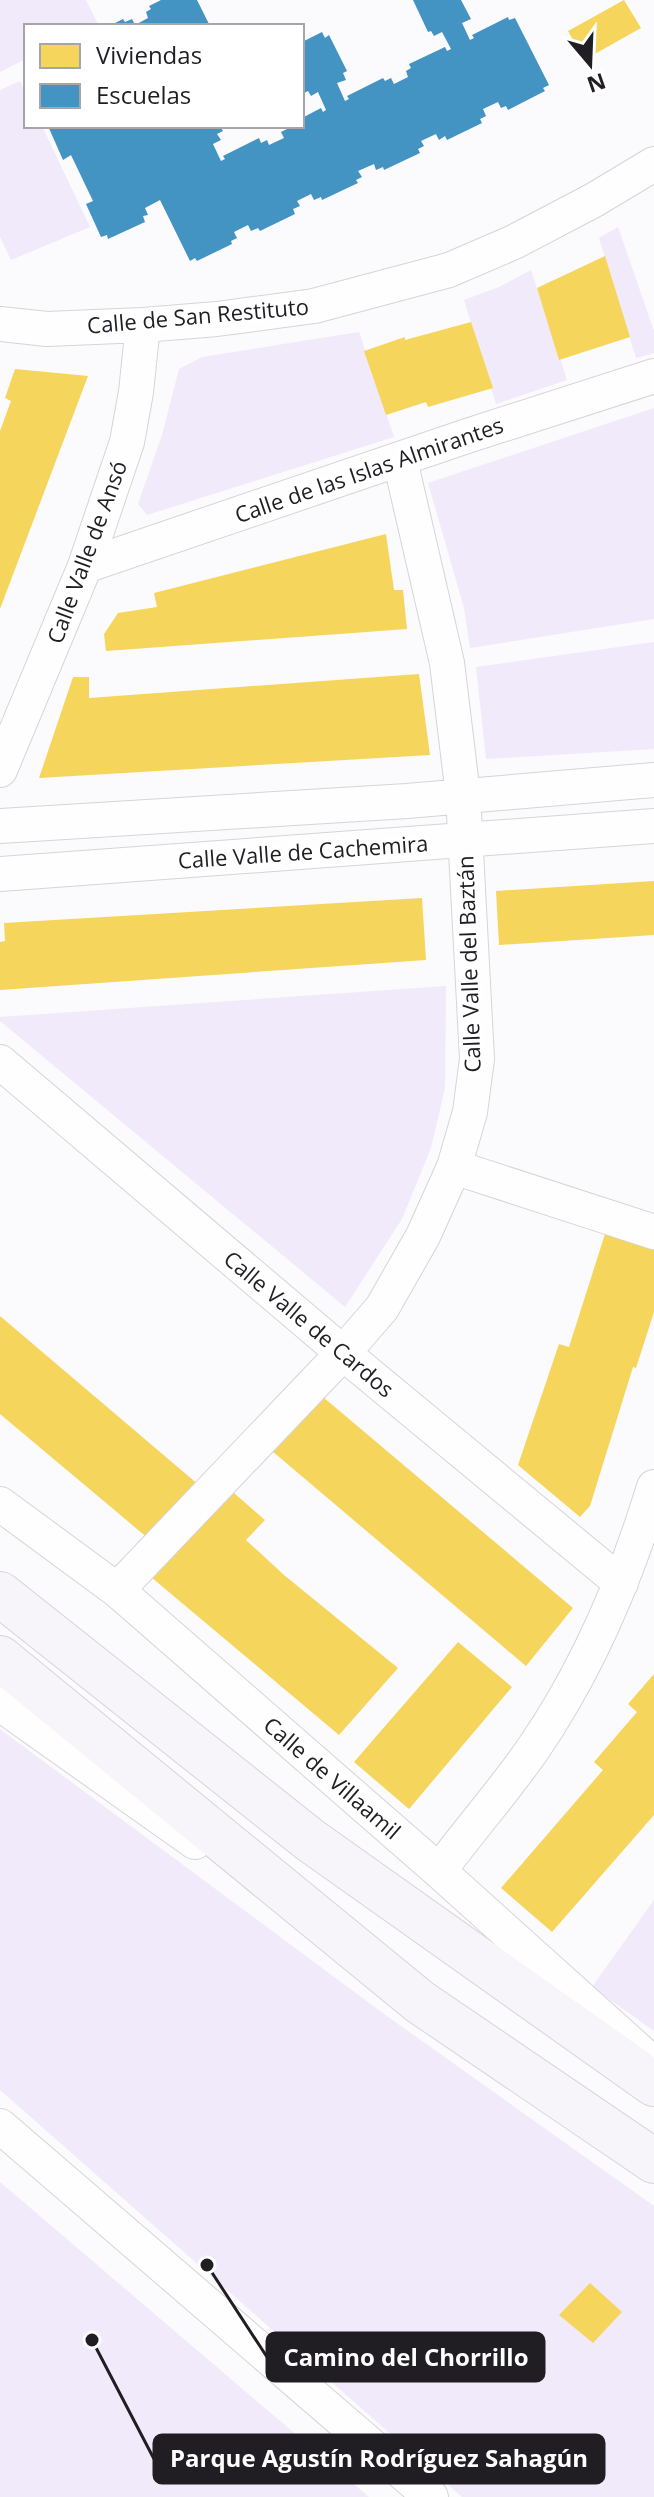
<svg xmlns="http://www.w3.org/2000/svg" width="654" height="2497" viewBox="0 0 654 2497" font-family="'Open Sans',sans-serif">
<rect width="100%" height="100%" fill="#fbfafc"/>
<path fill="#f1eafa" d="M0,0H86L98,24L26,26V59L0,72Z
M20,81L26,94V126H42L90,227L11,260L0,237V90Z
M618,227L654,331V353L636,358L599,238Z
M531,270L567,380L496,404L464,300L499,287Z
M359,332L394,437L147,515L138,504L162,435L179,369L202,357Z
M654,408V619L470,648L464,608L428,483Z
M654,642V749L486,759L476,667Z
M446,986L445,1088L431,1148L402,1219L345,1307L0,1021V1017Z
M0,1729L384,2014L654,2206V2497H462L0,2090Z
M654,1900V2031L592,1987Z
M0,2182L369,2497H0Z"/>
<path fill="#f6d55c" d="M624,0L641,28L584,60L568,31Z
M605,256L630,337L559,360L537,288Z
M471,322L493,388L428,407L426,402L386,415L364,351L405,337V340Z
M15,369L88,376L0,609V431L11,401L5,398Z
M386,534L394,590H403L407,629L106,651L104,634L118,613L157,607L154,593Z
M419,674L430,755L39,778L73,677H89V698Z
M654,881V935L499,945L496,891Z
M422,898L426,960L0,990V942L5,941L4,923Z
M605,1234L654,1249V1312L636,1368L633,1367L590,1506L580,1517L518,1465L559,1344L569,1347Z
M0,1316L200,1486L149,1539L0,1414Z
M323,1397L573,1608L526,1666L272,1451Z
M234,1493L265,1520L246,1540L284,1575L398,1668L339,1735L151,1577Z
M458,1642L512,1687L409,1809L354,1762Z
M654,1674V1815L552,1932L501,1888L603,1770L594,1762L637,1712L628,1704Z
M590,2283L622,2312L593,2343L559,2315Z"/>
<path fill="#4393c3" d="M161,0H197L210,26H109L123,19L125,22L132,19L135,25L148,18L146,12L151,9L149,6Z
M413,0H461L471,19L462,23L470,40L474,38L472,35L508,17L509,20L515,18L549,85L543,88L545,91L508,110L506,106L501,108L498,102L483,109L486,116L480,119L482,123L447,140L445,136L439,140L436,134L421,141L424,146L418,149L420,153L384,170L383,167L376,170L374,164L358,171L362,177L356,180L358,183L322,200L321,197L314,200L311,194L297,201L300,206L293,209L295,214L260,231L258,228L251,231L248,225L234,232L237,238L231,241L232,244L197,261L195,258L190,261L160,200L145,208L148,215L143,216L145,222L108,239L107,235L101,237L86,204L93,201L71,155L63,160L48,126H220L223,131L217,134L221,140L213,144L221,161L225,159L223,156L259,138L261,143L267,140L269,145L284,138L281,132L287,129L285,126H302V118L321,108L323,112L326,110L318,92L311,96L308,91L304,93L302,90V42L322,32L325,38L329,35L347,71L343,73L346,80L337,83L345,101L349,99L347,96L383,78L385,81L391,78L394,84L408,77L406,71L411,68L409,64L445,47L447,51L451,49L442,32L434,36L431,31L428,32Z"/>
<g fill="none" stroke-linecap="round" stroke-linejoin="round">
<g stroke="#d6d4d8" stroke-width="36">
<path id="street" d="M0,324L47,329L143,325L217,319L314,306L449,270L514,242L594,200L654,164
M85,566L467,436L654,376
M0,770L85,566L127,442L136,392L143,325
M0,826L407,801L654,780
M0,874L654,826
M0,1062L343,1353L621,1583
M454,1167L654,1232
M0,1504L117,1590L439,1871L649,2060
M117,1590L343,1353L382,1308L423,1236L454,1167L470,1112L477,1059L463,795L447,663L400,460
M0,1704L195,1842
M439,1871C470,1829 504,1791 533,1749C588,1669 626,1579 654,1487
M0,2126L431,2497"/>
</g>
<g stroke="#d6d4d8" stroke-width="46">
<path id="secondary" d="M0,1594L310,1840L654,2084
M0,1658L420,2002L654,2161"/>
</g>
<use href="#street" stroke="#fefeff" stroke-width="34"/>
<use href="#secondary" stroke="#f7f5f9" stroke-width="44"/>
</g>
<g text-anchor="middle" stroke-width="8" stroke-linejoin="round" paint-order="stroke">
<g font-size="22" fill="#201d23" stroke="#fff">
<text transform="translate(198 316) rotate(-5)" y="8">Calle de San Restituto</text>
<text transform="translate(369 470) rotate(-19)" y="8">Calle de las Islas Almirantes</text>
<text transform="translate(87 552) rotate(-70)" y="8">Calle Valle de Ansó</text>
<text transform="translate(303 852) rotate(-4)" y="8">Calle Valle de Cachemira</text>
<text transform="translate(469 964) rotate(-92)" y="8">Calle Valle del Baztán</text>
<text transform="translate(309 1324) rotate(40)" y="8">Calle Valle de Cardos</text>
<text transform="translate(332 1778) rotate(41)" y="8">Calle de Villaamil</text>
</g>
</g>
<path fill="none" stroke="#201d23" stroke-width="3" d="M207 2265L267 2357M92 2340L154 2459"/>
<g fill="#201d23" stroke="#fff" stroke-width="3">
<circle cx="207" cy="2265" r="8"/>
<circle cx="92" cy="2340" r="8"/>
</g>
<g fill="#201d23" stroke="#201d23" stroke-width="3">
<rect x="267" y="2333" width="277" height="48" rx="8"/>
<rect x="154" y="2435" width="450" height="48" rx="8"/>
</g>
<g font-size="24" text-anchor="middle" font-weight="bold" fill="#fff">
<text x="406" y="2366">Camino del Chorrillo</text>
<text x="379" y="2467">Parque Agustín Rodríguez Sahagún</text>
</g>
<rect x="24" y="24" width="280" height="104" fill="#ffffff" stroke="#a6a5a7" stroke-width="2"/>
<rect x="40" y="44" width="40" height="24" fill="#f6d55c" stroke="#a6a5a7" stroke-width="2"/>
<text x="96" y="64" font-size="24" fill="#201d23">Viviendas</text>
<rect x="40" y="84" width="40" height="24" fill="#4393c3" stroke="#a6a5a7" stroke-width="2"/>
<text x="96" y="104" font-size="24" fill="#201d23">Escuelas</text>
<g transform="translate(590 64) rotate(161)" stroke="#ffffff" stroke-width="6" paint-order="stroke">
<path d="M0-6L14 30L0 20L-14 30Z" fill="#201d23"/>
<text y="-12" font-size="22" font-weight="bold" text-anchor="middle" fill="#201d23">N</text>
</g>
</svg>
